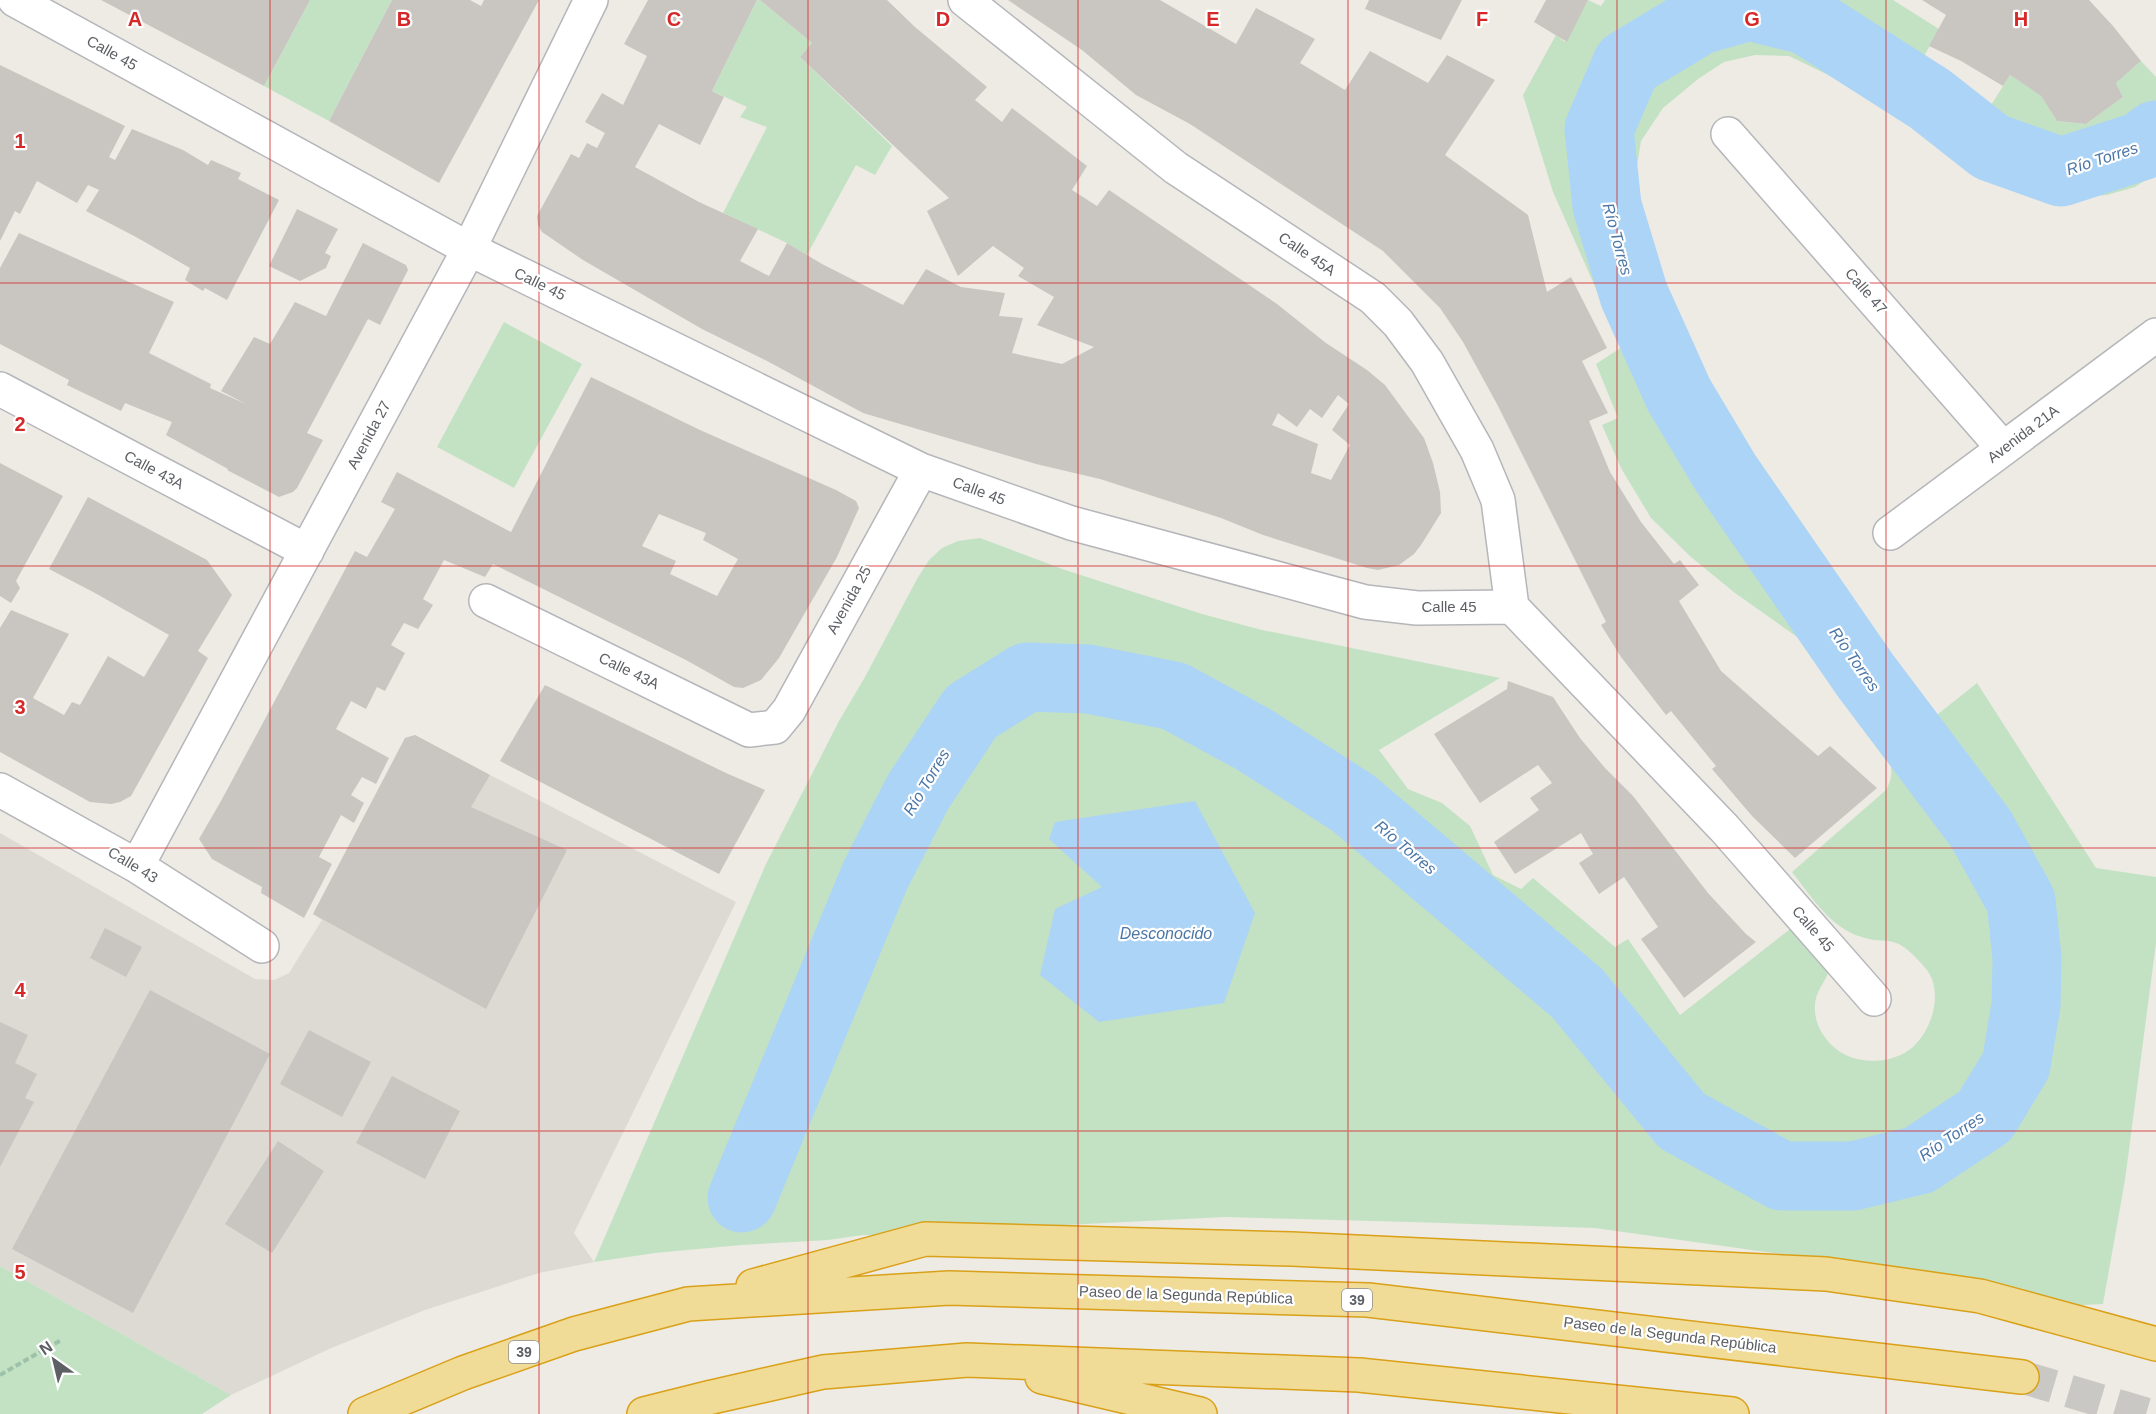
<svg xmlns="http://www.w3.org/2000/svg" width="2156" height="1414" viewBox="0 0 2156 1414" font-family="Arial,sans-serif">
<rect width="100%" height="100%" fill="#edebe4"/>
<path fill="#dddad3" d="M415,735L490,775L736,902L574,1233L594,1262L539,1273L425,1310L329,1349L231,1395L0,1266V833L255,979L274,980L289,973L322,920L313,914L405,738Z"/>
<path fill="#c3e2c4" d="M310,0H392L329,121L264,86Z
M757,0H760L812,43L800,57L892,146L875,175L856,165L807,255L787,243L723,213L767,127L740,117L747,107L712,91Z
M1588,0L1601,6L1605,0H1893L1939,29L1918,67L1988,110L2010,75L2041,96L2057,121L2086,124L2123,97L2116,83L2141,61L2156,77V173L2135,187L2107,195L2071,197L2039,195L2007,187L1967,169L1924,128L1855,88L1789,56L1755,55L1724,62L1698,79L1663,108L1641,141L1634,185L1647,238L1666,299L1691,357L1723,418L1928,722L1977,683L2096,868L2156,877V943L2125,1180L2103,1304L2065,1306L1830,1261L1595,1228L1410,1222L1225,1217L1066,1225L913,1236L863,1235L828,1240L741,1245L655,1253L594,1262L766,864L839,721L865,677L917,579L929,560L942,548L958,541L980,538L1065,570L1202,614L1262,630L1500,678L1379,750L1408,789L1442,803L1470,826L1493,875L1521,889L1533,878L1615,947L1628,939L1680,1015L1794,926L1829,969C1827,980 1819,987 1816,998C1809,1027 1834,1057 1863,1060C1881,1063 1901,1058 1914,1046C1931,1029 1940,1001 1932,979C1929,971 1921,963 1915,957C1910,951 1901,944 1893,942C1887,940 1880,941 1874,940C1862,938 1851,934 1841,927C1821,913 1807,891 1792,872L1886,790C1894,776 1892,765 1887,749L1800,639L1735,593L1691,557L1651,518L1621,468L1602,425L1618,418L1596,364L1622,347L1553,192L1523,95L1556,35L1565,42Z
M504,322L582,364L514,488L437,447Z
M0,1266L231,1395L202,1414H0Z"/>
<path fill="#acd4f6" d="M1195,801L1255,913L1224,1003L1099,1022L1040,975L1055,909L1102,887L1049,839L1055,822Z"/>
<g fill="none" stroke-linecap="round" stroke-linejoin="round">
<path stroke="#acd4f6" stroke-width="69" d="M742,1198L875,876L918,792L971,712L1027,677L1088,679L1174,696L1253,739L1353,803L1577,993L1682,1121L1782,1176H1853L1919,1160L1985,1116L2016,1065L2026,1005L2027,958L2021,901L1981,829L1865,675L1725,472L1679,395L1634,295L1607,206L1599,129L1627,64L1700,20L1749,6L1806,20L1930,99L1991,147L2061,172L2141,146L2156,135"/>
</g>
<path fill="#c9c6c1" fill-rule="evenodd" d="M101,0H310L264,86Z
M392,0H470L481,6L484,0H539L439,183L329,121Z
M648,0H757L712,91L724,97L700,145L659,124L635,167L699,202L758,229L740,261L769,276L787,243L822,264L903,305L926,269L961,287L1005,293L999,316L1023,318L1012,353L1062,364L1094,347L1037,325L1054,297L1018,276L1024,268L993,246L958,276L927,211L949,198L800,57L812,43L760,0H887L915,27L987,87L975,100L1002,122L1012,108L1087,166L1072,190L1097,206L1109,190L1277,304L1326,343L1367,370L1385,385L1424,438L1433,463L1440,492L1441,513L1421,545L1414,554L1399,565L1378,570L1367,568L1263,535L1221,518L1100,479L1036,464L863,413L769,362L702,329L583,260L542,232L538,225L537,216L571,154L579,158L587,143L597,148L605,133L585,122L602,93L623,105L647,56L624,44ZM1338,395L1349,404L1332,430L1350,445L1331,480L1311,473L1318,444L1272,425L1278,413L1297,427L1310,409L1322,418Z
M1008,0H1160L1236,44L1256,8L1315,39L1300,63L1345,90L1370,51L1428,83L1447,55L1495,80L1445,155L1528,215L1547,292L1571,277L1607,348L1582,361L1608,413L1589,421L1610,472L1641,522L1674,564L1680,560L1699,585L1679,601L1721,671L1818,756L1830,746L1877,788L1795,858L1752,816L1712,769L1716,766L1671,711L1666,715L1621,657L1601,625L1606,622L1498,406L1463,342L1440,308L1383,251L1190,124L1136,95L1082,50Z
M1369,0H1462L1441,40L1365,9Z
M1546,0H1588L1567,42L1534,22Z
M1922,0H2089L2113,26L2141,61L2116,83L2123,97L2086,124L2057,121L2041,96L2010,75L2003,86L1961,61L1929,46L1946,15Z
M0,65L125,126L109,157L115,160L132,129L183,150L208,165L211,160L241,173L238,179L279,200L227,300L205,288L203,291L185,280L190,268L136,237L86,211L99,190L88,185L77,203L37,181L20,214L15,211L0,241Z
M297,209L338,229L325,253L331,256L326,268L300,281L269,266Z
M19,233L174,302L149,353L211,384L210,388L246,404L221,391L254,337L270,344L295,302L326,316L363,243L406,265L408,270L380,325L368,319L307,433L323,440L297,488L293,492L279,497L227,470L228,469L166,435L172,422L125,403L121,411L67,385L69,380L0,344V268Z
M591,377L700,430L836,490L856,501L859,508L837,557L779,658L761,680L743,688L734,687L686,660L493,564L485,577L444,560L423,599L433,605L418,629L404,623L391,645L405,653L385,691L377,687L366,709L351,701L336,729L389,758L376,784L362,777L351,795L364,803L354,823L341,815L319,857L332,864L304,918L261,893L262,887L212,859L199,839L221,801L355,551L367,557L395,509L381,502L397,472L511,532ZM659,514L706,533L703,540L738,559L717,596L670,574L676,561L642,546Z
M0,463L63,496L16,581L20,588L11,603L0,596Z
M88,497L207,560L232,595L198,651L208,658L131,796L120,802L111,804L90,802L0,752V628L11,610L69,634L33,698L64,715L72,702L80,705L108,656L144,677L169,635L95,593L49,569Z
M1508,681L1553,697L1580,738L1605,768L1633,796L1708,893L1746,934L1756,942L1684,998L1641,939L1658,927L1624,877L1599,894L1579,863L1593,854L1581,833L1515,874L1494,842L1539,810L1530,798L1552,783L1538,765L1480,803L1434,734L1507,689Z
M545,685L726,773L765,790L719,874L500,761Z
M415,735L490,775L471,807L567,850L486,1009L313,914L405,738Z
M105,928L142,947L126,977L90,958Z
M150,990L270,1054L133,1313L12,1249Z
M0,1022L28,1035L15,1063L37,1074L25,1098L34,1102L0,1167Z
M309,1030L371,1062L342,1117L280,1084Z
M392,1076L460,1111L425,1179L356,1143Z
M278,1141L324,1171L272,1253L225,1224Z"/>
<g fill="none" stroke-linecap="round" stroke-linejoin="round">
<path stroke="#c9c8c4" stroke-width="33" stroke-dasharray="33 16" stroke-linecap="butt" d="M2022,1377L2146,1414"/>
<g stroke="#b5b6ba" stroke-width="36">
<path id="street" d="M15,0L469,249L921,470L1071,523L1365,602L1417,608L1512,607L1725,829L1874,999
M965,0L1176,168L1373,298L1398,323L1427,362L1477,450L1498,500L1512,607
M1728,134L2003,448
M0,389L307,551
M1890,533L2156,335
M486,601L749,730L775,727L789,710L921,470
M0,790L137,866L262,946
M137,866L469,249L591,0"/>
</g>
<g stroke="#d9a018" stroke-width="36">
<path id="highway" d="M753,1286L925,1239L1292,1249L1826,1274L1980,1296L2156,1344
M1042,1377L1200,1414
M365,1414L463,1373L574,1334L688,1304L949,1288L1368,1300L2022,1377
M644,1414L712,1397L823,1372L967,1360L1359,1375L1732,1414"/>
</g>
<path stroke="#9dc2a9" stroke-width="4" stroke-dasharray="6 3" stroke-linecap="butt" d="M0,1375L61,1340"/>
<use href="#street" stroke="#fff" stroke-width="33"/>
<use href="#highway" stroke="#f1dc97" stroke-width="33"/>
</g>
<path fill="none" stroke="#d62828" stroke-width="1.5" stroke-opacity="0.55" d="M270,0V1414M539,0V1414M808,0V1414M1078,0V1414M1348,0V1414M1617,0V1414M1886,0V1414M0,283H2156M0,566H2156M0,848H2156M0,1131H2156"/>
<g text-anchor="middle" stroke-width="4.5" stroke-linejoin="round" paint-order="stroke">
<g fill="#fff" stroke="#8d8f92" stroke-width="1.5">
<rect x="1342" y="1289" width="30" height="22" rx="4.5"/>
<rect x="509" y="1341" width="30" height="22" rx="4.5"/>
</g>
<g font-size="14" font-weight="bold" fill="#5c5f63">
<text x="1357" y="1305">39</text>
<text x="524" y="1357">39</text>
</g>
<g font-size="15" fill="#5c5f63" stroke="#fff">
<text transform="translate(112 53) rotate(29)" y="5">Calle 45</text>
<text transform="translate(1307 254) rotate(34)" y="5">Calle 45A</text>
<text transform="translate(540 284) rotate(26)" y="5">Calle 45</text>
<text transform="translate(1866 291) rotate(49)" y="5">Calle 47</text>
<text transform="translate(2023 434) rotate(-37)" y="5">Avenida 21A</text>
<text transform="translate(369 435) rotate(-62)" y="5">Avenida 27</text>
<text transform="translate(154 470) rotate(28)" y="5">Calle 43A</text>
<text transform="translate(979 491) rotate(20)" y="5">Calle 45</text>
<text transform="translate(849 600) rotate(-61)" y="5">Avenida 25</text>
<text x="1449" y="612">Calle 45</text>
<text transform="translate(629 671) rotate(26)" y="5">Calle 43A</text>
<text transform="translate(133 865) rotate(31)" y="5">Calle 43</text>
<text transform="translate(1813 929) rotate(49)" y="5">Calle 45</text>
<text transform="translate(1186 1295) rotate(2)" y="5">Paseo de la Segunda República</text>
<text transform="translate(1670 1335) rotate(7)" y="5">Paseo de la Segunda República</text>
</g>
<g font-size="16" font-style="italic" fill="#4b76a6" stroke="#fff">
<text transform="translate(2102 158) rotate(-18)" y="6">Río Torres</text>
<text transform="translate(1618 239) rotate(75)" y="6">Río Torres</text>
<text transform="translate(1855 659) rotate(55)" y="6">Río Torres</text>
<text transform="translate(926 782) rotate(-59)" y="6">Río Torres</text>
<text transform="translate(1406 847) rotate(40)" y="6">Río Torres</text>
<text x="1166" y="939">Desconocido</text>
<text transform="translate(1951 1136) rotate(-34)" y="6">Río Torres</text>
</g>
</g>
<g font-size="20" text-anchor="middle" font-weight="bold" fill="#d62828" stroke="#fff" stroke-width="4.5" stroke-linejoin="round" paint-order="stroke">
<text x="135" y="26">A</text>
<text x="404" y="26">B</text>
<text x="674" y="26">C</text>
<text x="943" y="26">D</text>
<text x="1213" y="26">E</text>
<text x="1482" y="26">F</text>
<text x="1752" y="26">G</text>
<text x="2021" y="26">H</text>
<text x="20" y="148">1</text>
<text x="20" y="431">2</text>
<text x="20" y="714">3</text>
<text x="20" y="997">4</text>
<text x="20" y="1279">5</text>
</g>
<g transform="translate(54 1360) rotate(326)" stroke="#ffffff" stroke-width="4.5" paint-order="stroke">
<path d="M0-4.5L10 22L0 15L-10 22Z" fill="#5c5f63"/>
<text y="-9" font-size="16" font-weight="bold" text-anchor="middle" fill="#5c5f63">N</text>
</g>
</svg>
